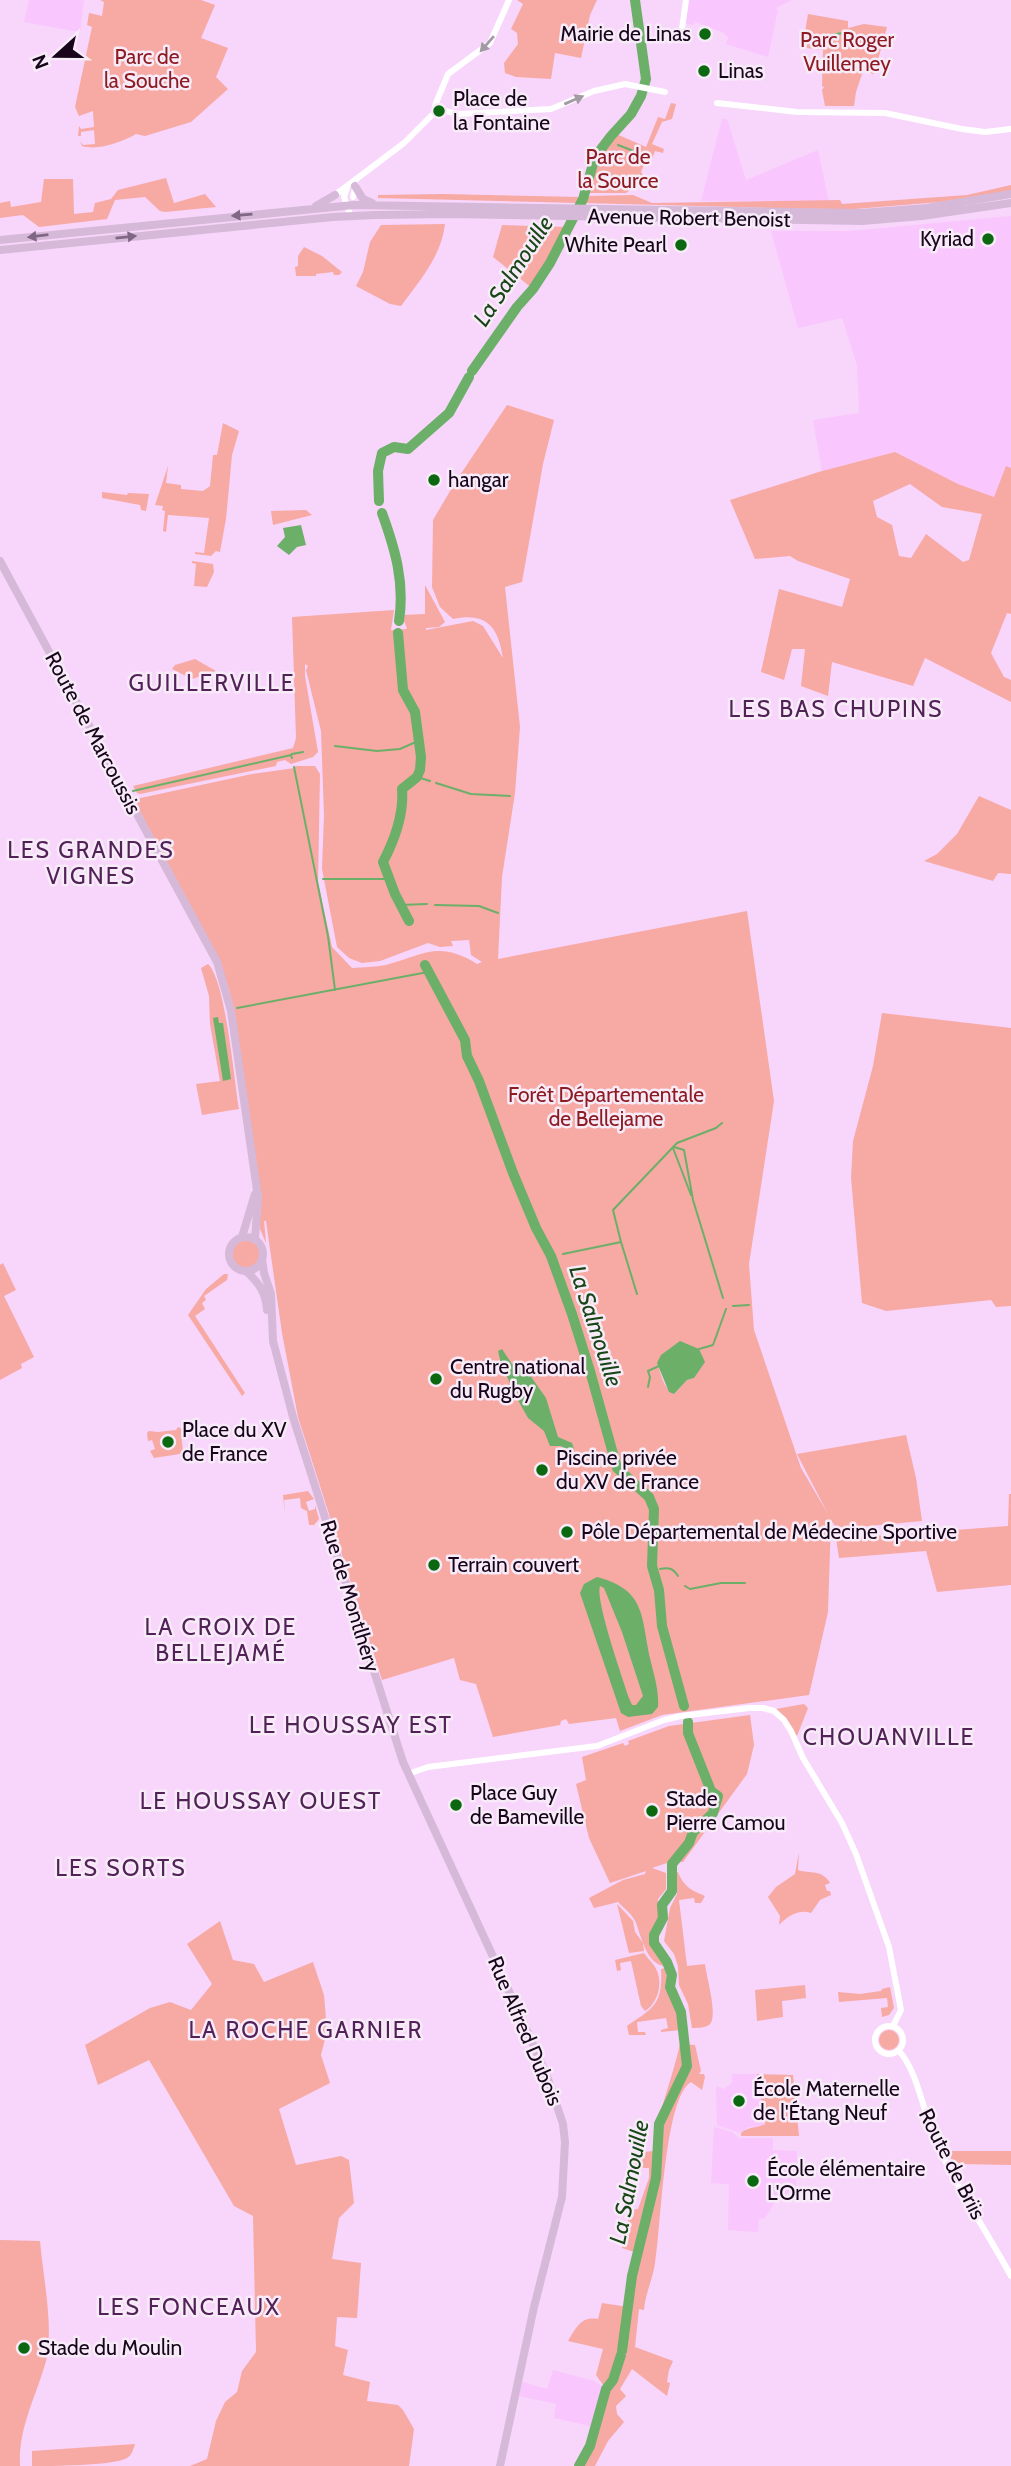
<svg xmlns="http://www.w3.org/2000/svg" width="1011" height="2466" viewBox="0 0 1011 2466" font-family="Cabin,sans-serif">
<rect width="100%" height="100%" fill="#f8d5fb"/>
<path fill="#f9c6fe" d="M29,0H84L80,32L24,22Z
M689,0H792L776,8L778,10L768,57L726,44L728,38L724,33L696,22L693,25L685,23Z
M722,119H727L746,180L818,150L829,202L701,201Z
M1011,216V468L1006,467L994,497L958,484L895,452L822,471L813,420L859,413L857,365L842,318L798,328L771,231H850Z
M732,2074H757V2087L754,2088L755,2092L765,2105V2124L758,2128L748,2127L741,2133L717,2125L716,2086L724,2089L732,2083Z
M714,2127L732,2132L739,2138H773V2150L797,2151L796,2187L775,2202L765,2218L759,2219L758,2232L728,2230L729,2184L711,2183Z
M553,2370L594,2381L606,2389L594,2427L554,2418L556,2404L519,2396L522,2382L547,2389Z"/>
<path fill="#f7a9a4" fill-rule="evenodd" d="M100,0H201L215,5L201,38L228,48L216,77L228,89L191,122L145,136L136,134C122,142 98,151 82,146L80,141L83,145L95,144L94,130L81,132V136H78L79,126L81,129L94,127L93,111L79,116L75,107L92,27L87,25L89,13L102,16L104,2Z
M517,0H597L590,15L581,58L555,53L551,79L516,77L505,73L504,63L518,44L517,33L511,29L523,4Z
M808,14L848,21V28L864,24L887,27L874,74L863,71L856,92L854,106H825L822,90L824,87L822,86L823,50L807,48L805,32Z
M671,103L676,104L672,119L662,122L652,144L664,149L663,153L655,151L652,159L647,157L641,172L645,178L626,193H588L596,159L614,133L646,147L658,117L665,119Z
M166,178L174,203L205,194L216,207L165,212L160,211L145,197L115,200L107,219L39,227L23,215L0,218V203L10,201L11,207L41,202L44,179H73L74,214L93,212L95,203L111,199L118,190Z
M1011,185V191L940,202L843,210L583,203L589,196L633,195L652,203L840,200L842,204L967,195Z
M444,194L581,197L578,203L378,198V195Z
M445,224C441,257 420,280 401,306L390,304L356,286L363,272L370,242L381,225Z
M502,225L568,227L562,242L533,289L493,257Z
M304,247L322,256L342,272L339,275H334L333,272L316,274V276H296L295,267L298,266V256Z
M507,405L554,420L543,464L522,582L505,587L520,727L515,793L502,877L498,959L747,911L774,1101L749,1264L754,1330L801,1468L828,1514L797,1454L906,1435L916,1478L922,1521L837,1529L831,1520L828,1612L809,1695L662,1715L620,1731L616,1718L569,1724L566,1719L561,1721L560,1725L493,1737L476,1684L460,1680L454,1658L382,1680L298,1417L282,1333L266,1221H264L266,1243L260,1229L230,993L220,962L136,804L138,803L136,799L252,774L295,768V766H315L320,774L318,883L332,947L352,968C363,967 375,967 386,965C424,955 438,940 477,964L482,962L471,955L469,940L451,941L453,946L440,947L428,943L380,961L362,963L349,958L337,947L322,869L324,815L321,731L306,670L308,666L305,664V676L318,752L313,757L291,764L285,760L277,762L276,766L140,794L137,793L133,786L293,748L296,738L292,617L394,610L391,630L407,629L402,615L425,614V585L445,622L439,627L426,628V630L473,621L483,626L503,658C498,627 487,612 453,619L440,607L432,587L433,520L456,481ZM658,1365L694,1378L687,1380L674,1394C664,1389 661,1375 658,1365Z
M223,423L239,431L232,455L226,519L220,552L216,551L211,556L195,554V552L204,553L209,518L168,515L166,532L163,531L165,511L162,510L163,506L155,505L168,466L166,483L181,485V489L203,491L210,486L213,455H217Z
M895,452L958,484L994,497L1006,466L1011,468V614L1007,613L991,653L1004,677L1011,680V702L925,658L913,686L832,662L828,696L801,686L805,649H792L784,680L761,672L779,589L842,607L850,579L798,561L790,556L755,559L730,500L822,471ZM910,484L942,507L982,514L969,560L963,562L926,534L911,558L899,556L892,525L877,517L873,501Z
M102,492L127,495L128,493L149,494L146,511L141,510L140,505L102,498Z
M306,510L312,515L273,525L271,511Z
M192,561L213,564L214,572L207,587L194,586L196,564L192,563Z
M195,659L216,671L192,679L172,669L175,665Z
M979,796L1011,810V874L998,873L993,881L924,861L937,854L957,834Z
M208,964C226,981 234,1081 239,1109L202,1115L196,1084L220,1081L210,1024L209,996L201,968Z
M882,1013L1011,1028V1306L996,1307L991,1300L886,1311L862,1303L851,1178L853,1141L873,1066Z
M232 1254a14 14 0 1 1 28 0a14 14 0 1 1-28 0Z
M3,1263L16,1290L4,1296L34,1357L21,1364L22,1368L0,1380V1265Z
M224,1274H228L227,1280L204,1296L206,1300L202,1303L205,1309L195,1316L245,1393L242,1396L188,1315L206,1289Z
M178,1427L185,1430L181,1432L183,1451H187L186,1453L154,1458L150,1451L155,1449L152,1440L148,1441L147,1433L149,1431L158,1432L176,1430Z
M308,1491L314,1499L306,1502L309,1511L315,1509V1505L319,1519L314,1525H309L307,1511L301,1508L300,1498L284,1500L285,1515L283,1495Z
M1009,1494H1011V1585L937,1592L926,1551L839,1558L836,1539L1008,1526Z
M804,1704L808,1708L797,1736L776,1709Z
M750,1715L754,1745L747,1774L683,1862L667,1863L652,1868L666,1873V1889L658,1899V1918L651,1932L652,1944L665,1966C647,1965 641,1936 636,1923C634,1916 623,1907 618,1902L594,1908L589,1898L623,1880L645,1874L646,1871L652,1869L610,1883L589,1838L576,1784L586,1780L582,1757L623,1743L625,1746L629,1744L628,1741L669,1726Z
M799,1852L798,1870C810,1874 822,1869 830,1883L825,1885L827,1891H830L831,1895L820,1900L811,1913C799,1909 788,1916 779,1925L780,1916L768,1897L776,1887L795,1874Z
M678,1872C683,1886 692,1891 705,1896L701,1903H695L694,1898L679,1900L687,1966L705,1964C706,1976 719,2017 709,2025C704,2028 697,2028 692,2028L688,2004L679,1985L678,1966L674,1954L664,1941L670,1908L677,1894L676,1873Z
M617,1904L633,1921L635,1932L643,1943L644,1951L629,1953Z
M220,1921L233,1960L254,1964L264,1982L313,1962L324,1995L327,2031L321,2055L330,2083L279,2109L296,2165L341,2156L349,2160L354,2203L339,2218L332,2259L361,2263L357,2318L337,2317L335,2346L348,2350L343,2375L370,2382L367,2401L398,2405L403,2410L414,2429L409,2466H190L207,2459L216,2421L225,2402L237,2392L242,2371L256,2352L253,2216L234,2206L149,2060L98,2085L85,2045L150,2008L170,2002L191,2010L212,1984L187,1944Z
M644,1953C648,1959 655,1965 657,1971C663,1985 657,2004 645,2011L641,2006L631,1961L620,1963L621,1970L617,1971L615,1960Z
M666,1968L668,1987L677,2006L681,2030L661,2032V2030L668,2028L666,2018L637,2022L638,2032H645L646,2035H629L627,2026C653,2008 663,2005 661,1969Z
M805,1985L806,1998L782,2001L783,2017L757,2021L755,1990Z
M890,1987L894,2008L889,2015L882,2017L881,2008L888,2007L887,1998L839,2002L838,1992L860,1994L881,1991L882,1989Z
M879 2040a10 10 0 1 1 20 0a10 10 0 1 1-20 0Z
M680,2044L695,2045L701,2071L699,2074H704L705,2077L702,2090L691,2082C664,2098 661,2229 655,2263C653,2279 645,2294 644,2310L639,2309L635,2347L673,2361L669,2370L667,2382L670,2383L667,2396L632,2369L620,2389L626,2396L616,2406L617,2414L624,2422L608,2441L595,2466H579L590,2446L606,2389L596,2375L603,2349L568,2341C576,2328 581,2316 598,2319L602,2303L628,2307L637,2253L622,2248L630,2210L638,2209L649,2178V2168H635L636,2153L653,2151C657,2114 672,2080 680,2044Z
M757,2074L793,2075L799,2136H741V2133C749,2126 756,2129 765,2124V2106L754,2088L757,2087Z
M948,2151H1011V2165L960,2164L952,2160Z
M0,2240L40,2241C43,2277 54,2326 46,2361C36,2397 18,2428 20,2466H0Z
M135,2444C133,2450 132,2455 127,2458C111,2466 52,2466 32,2466V2451Z"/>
<path fill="#6caf69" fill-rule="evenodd" d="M301,525L306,545L297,547L289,555L277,546L285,537L283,528Z
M218,1017L219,1023H223L231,1079L223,1081L213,1018Z
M680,1341L699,1349L705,1362L694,1378L687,1380L674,1394L669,1392L657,1363L661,1355Z
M502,1349L512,1364L520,1361L546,1398L558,1437L572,1443L574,1449L570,1453L561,1446H550L544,1431L528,1418L519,1402L501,1364L498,1351Z
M597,1577C646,1590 641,1616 650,1658C654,1676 659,1689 658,1707L652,1714L628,1717L621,1713L580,1593L584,1584ZM600,1586L604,1588L622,1632L643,1696L636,1705H632L629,1698C623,1679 595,1600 600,1586Z"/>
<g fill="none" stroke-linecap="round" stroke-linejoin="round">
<path stroke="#6caf69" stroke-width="2" d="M820,46L826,36L853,31
M618,145L636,152
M335,746L377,751L400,749L418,741
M292,754L303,752
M294,767L328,936L335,990
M417,777L430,781
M436,783L471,794L510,796
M133,791L291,755L292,758
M323,879H389
M400,905L427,904
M435,905L479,906L498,913
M237,1008L428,972
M674,1147L684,1150L693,1200L723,1298
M673,1148L691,1195
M621,1242L637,1294
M563,1254L621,1242L613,1210L677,1143L716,1128L722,1123
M551,1256L553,1255
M733,1306L749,1305
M699,1349L713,1345L726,1309
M648,1387L650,1377L648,1371L659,1366
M660,1569C668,1567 673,1568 678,1576
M652,1570H654
M685,1586L690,1589L721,1583H745"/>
<path stroke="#6caf69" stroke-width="10" d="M472,371L517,307L533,289L550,263L583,199L595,157L611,136L631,114L641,96L646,79L635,0
M379,501L378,471L382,453L394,447L408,449L449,413L469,377
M382,513C395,549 405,582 399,621
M398,633L403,690L415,712L421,757L420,770L417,777L402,789C404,813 394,841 383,862L395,894L409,921
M425,965L465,1040L467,1056L479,1081L513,1173L536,1228L551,1256L572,1314L590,1371L617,1468L649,1497L654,1509L652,1566L659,1590L662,1626L684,1706
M622,2351L632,2276L656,2178L659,2124L687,2066L681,2012L670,1987L672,1975L667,1962L654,1943V1935L663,1918L662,1905L672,1891V1864L689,1843L693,1832L713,1813L718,1796L711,1791L688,1733V1722
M579,2466L590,2446L606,2389L613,2380L621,2355"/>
<path stroke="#fff" stroke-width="6" d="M682,29L686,0
M717,103L797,112L885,113L962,129L985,132L1011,129
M440,110L435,106L436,103L448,74L490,43L509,0
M347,188L344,197L351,217
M335,195L404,143L432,115L440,110L459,114L551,109L594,91L625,84L665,92
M353,197L356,185
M408,1774L428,1767L597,1746L664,1720L681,1716L749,1708H763L774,1711L784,1720L791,1731L803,1758L842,1823L856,1854L889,1947L901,2010L893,2026
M875 2040a14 14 0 1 1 28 0a14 14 0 1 1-28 0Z
M899,2051C918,2072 923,2112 935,2139C956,2187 986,2230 1011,2276"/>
<path stroke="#d6b9d9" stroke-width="8" d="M355,186L363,199L372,203
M316,206L335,195
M0,240L354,205L861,213L927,208L1011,194
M0,250L333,217L375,215L448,214L862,221L922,216L1011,203
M0,561L217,962L231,1011L258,1197L255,1239
M229 1254a17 17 0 1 1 34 0a17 17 0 1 1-34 0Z
M242,1237L255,1194
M262,1259L264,1273L271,1294L273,1341L293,1417L403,1762L520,2015L547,2076L563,2124L565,2142L562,2197L534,2307L500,2466
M246,1271C258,1282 266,1292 267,1310"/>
</g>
<defs><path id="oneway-solid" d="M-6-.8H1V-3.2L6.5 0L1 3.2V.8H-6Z" transform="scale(1.75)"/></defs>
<g fill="#a39ba4">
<use href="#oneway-solid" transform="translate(487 44) rotate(131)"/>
<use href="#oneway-solid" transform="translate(574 100) rotate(-23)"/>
</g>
<g fill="#806884">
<use href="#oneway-solid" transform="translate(242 215) rotate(175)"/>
<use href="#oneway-solid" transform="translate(38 236) rotate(173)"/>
<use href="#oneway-solid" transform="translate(126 237) rotate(-6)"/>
</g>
<g fill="#0b6811" stroke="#f7ebf8" stroke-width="2.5">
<circle cx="705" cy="34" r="7"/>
<circle cx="704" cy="71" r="7"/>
<circle cx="439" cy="111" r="7"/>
<circle cx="988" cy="239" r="7"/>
<circle cx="681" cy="245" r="7"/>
<circle cx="434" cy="480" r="7"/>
<circle cx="436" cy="1379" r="7"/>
<circle cx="168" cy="1442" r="7"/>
<circle cx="542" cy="1470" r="7"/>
<circle cx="567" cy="1532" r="7"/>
<circle cx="434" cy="1565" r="7"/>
<circle cx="456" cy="1805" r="7"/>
<circle cx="652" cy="1811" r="7"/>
<circle cx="739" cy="2101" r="7"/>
<circle cx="753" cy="2181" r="7"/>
<circle cx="24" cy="2348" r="7"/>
</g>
<g text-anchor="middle" stroke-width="5" stroke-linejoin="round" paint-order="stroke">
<g font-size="21" fill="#18051b" stroke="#f7ebf8" text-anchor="start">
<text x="691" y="41" text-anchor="end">Mairie de Linas</text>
<text x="718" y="78">Linas</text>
<text x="453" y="106">Place de<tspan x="453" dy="24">la Fontaine</tspan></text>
<text x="974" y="246" text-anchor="end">Kyriad</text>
<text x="667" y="252" text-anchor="end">White Pearl</text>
<text x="448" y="487">hangar</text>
<text x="450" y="1374">Centre national<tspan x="450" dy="24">du Rugby</tspan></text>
<text x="182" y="1437">Place du XV<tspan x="182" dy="24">de France</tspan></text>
<text x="556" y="1465">Piscine privée<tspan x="556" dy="24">du XV de France</tspan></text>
<text x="581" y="1539">Pôle Départemental de Médecine Sportive</text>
<text x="448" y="1572">Terrain couvert</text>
<text x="470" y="1800">Place Guy<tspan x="470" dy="24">de Bameville</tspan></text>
<text x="666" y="1806">Stade<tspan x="666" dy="24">Pierre Camou</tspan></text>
<text x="753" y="2096">École Maternelle<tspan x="753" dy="24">de l'Étang Neuf</tspan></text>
<text x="767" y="2176">École élémentaire<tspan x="767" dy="24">L'Orme</tspan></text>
<text x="38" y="2355">Stade du Moulin</text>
</g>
<g font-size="21" fill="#8e1a22" stroke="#f7ebf8">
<text x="847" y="47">Parc Roger<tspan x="847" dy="24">Vuillemey</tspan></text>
<text x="147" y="64">Parc de<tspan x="147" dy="24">la Souche</tspan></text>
<text x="618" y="164">Parc de<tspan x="618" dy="24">la Source</tspan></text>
<text x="606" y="1102">Forêt Départementale<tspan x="606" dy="24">de Bellejame</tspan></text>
</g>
<g font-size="21" fill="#18051b" stroke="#f7ebf8">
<text transform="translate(689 218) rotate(1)" y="7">Avenue Robert Benoist</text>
<text transform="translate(93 733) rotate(62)" y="7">Route de Marcoussis</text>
<text transform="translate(350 1596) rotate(73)" y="7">Rue de Montlhéry</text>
<text transform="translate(525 2031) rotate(67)" y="7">Rue Alfred Dubois</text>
<text transform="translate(952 2164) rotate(63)" y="7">Route de Briis</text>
</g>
<g font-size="23" font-style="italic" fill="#174516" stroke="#f7ebf8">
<text transform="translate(513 271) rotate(-57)" y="8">La Salmouille</text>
<text transform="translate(596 1326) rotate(72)" y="8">La Salmouille</text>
<text transform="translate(629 2182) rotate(-79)" y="8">La Salmouille</text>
</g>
<g font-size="23" letter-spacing="2" fill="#522158" stroke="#f7ebf8">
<text x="212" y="691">GUILLERVILLE</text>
<text x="836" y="717">LES BAS CHUPINS</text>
<text x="91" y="858">LES GRANDES<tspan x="91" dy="26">VIGNES</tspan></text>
<text x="221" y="1635">LA CROIX DE<tspan x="221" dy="26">BELLEJAMÉ</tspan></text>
<text x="351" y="1733">LE HOUSSAY EST</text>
<text x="889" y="1745">CHOUANVILLE</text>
<text x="261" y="1809">LE HOUSSAY OUEST</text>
<text x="121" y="1876">LES SORTS</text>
<text x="306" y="2038">LA ROCHE GARNIER</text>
<text x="189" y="2315">LES FONCEAUX</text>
</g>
</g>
<g transform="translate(56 56) rotate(249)" stroke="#f7ebf8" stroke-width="5" paint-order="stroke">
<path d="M0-5L12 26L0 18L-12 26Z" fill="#18051b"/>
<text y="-10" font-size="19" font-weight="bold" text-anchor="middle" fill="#18051b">N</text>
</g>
</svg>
